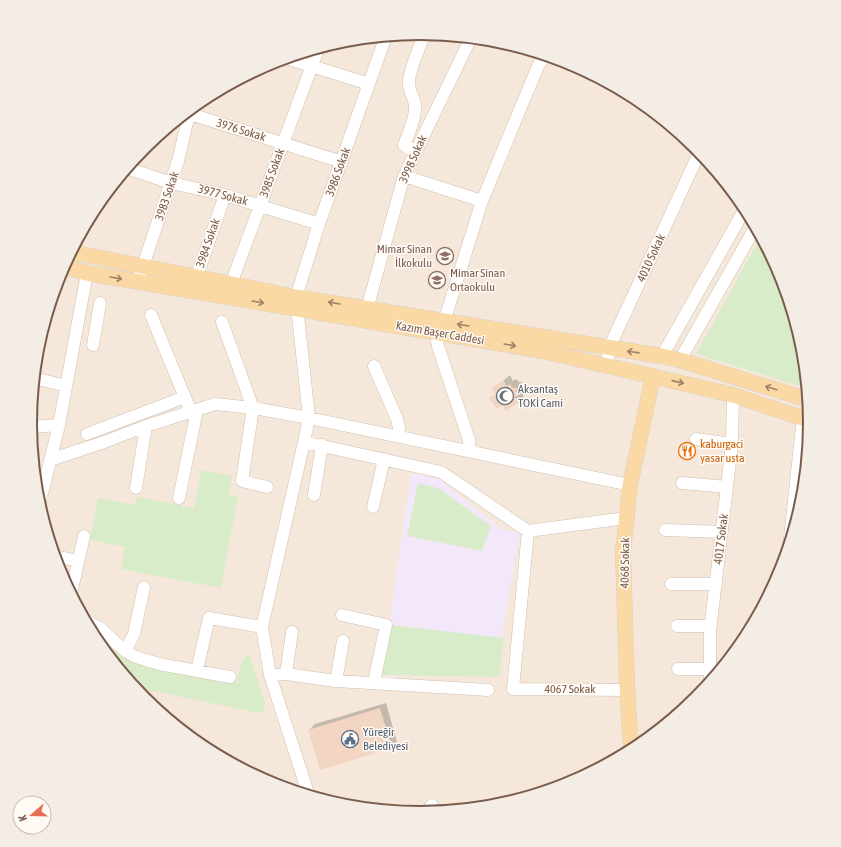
<svg xmlns="http://www.w3.org/2000/svg" width="841" height="847" viewBox="0 0 841 847" font-family="'Asap Condensed',sans-serif">
<rect width="100%" height="100%" fill="#fdf6ec"/>
<path fill="#f5e8da" d="M31 423a389 389 0 1 1 778 0a389 389 0 1 1-778 0Z"/>
<path fill="#f3e8fa" d="M411,473L439,479L501,529L520,533L495,675L385,676L393,621L390,619Z"/>
<path fill="#d8ecc9" d="M761,236L781,274L804,348L807,388L696,354Z
M201,470L232,476L229,494L238,496L221,588L121,569L125,547L90,540L98,498L135,505L137,497L194,508Z
M418,483L438,488L491,526L482,551L407,536Z
M390,625L504,638L499,677L382,675Z
M92,634L126,659L147,668L237,683L241,662L248,654L250,656L265,704L263,712L259,713L134,687L96,640Z"/>
<path fill="#0003" d="M510,375L513,381L516,379L519,382H522L521,385L524,388L521,391L524,396L518,401L496,394L493,389Z
M386,703L397,742L391,747L309,730L315,724Z"/>
<path fill="#f3d5c3" d="M503,380L507,386L510,384L513,388H517L516,391L519,395L515,397L519,402L506,411L502,406L497,409L489,398L495,394L491,389Z
M380,708L392,748L320,770L308,730Z"/>
<g fill="none" stroke-linecap="round" stroke-linejoin="round">
<g stroke="#d1beb0" stroke-width="13">
<path id="minor" d="M286,58L369,84
M187,113L342,162
M416,152L404,145C409,132 416,118 415,105C414,97 408,90 409,81C410,67 420,47 425,33
M127,168L171,183L225,195L319,224
M404,176L482,201
M138,281L178,161L190,110
M198,285L197,276L225,195
M232,292L231,284L318,49
M367,309L404,176L471,38
M151,315L191,412
M222,322L253,408L242,481L267,487
M444,322L482,201L538,66L545,55
M435,333L438,346L469,440L470,451
M93,345L100,303
M662,356L746,207
M680,360L756,226
M374,366L397,419L399,428L398,436
M607,366L609,348L700,151
M34,378L66,386
M30,427L59,425
M87,434L185,397
M696,439L732,444
M304,442L441,472L528,531L626,518
M50,460L104,442L146,426L215,404L253,408L309,418L630,485
M682,483L727,487
M136,488L146,426
M314,495L322,445
M179,498L197,410
M39,505L59,425L87,273
M373,507L384,459
M665,530L722,532
M528,531L513,689L627,690
M789,547L803,418
M55,556L78,561
M671,584H716
M71,594L84,536
M342,615L386,625L374,682
M84,619L101,629L125,651L136,657L159,664L230,677
M677,626H711
M125,651L134,634L144,587
M678,669H710
M197,670L209,618L262,627
M286,674L292,632
M270,675L286,674L336,681L488,690
M336,681L343,641
M710,684V631L732,444L733,395
M309,796L270,675L262,627L304,442L309,418L296,297L319,224L386,36
M426,813L432,805"/>
</g>
<g stroke="#dad1cd" stroke-width="16">
<path id="major" d="M71,252L296,297L662,356L680,360L809,400
M64,266L87,273L543,351L733,395L811,421
M631,751L627,685L623,552L630,485L653,376"/>
</g>
<use href="#minor" stroke="#fff" stroke-width="12"/>
<use href="#major" stroke="#fbd9a5" stroke-width="15"/>
</g>
<defs><path id="oneway-shaft" d="M-6 0H5M1.5-3L5.5 0L1.5 3" fill="none" stroke-width="1.6" stroke-linecap="round" stroke-linejoin="round"/></defs>
<g stroke="#a18267">
<use href="#oneway-shaft" transform="translate(116 278) rotate(10)"/>
<use href="#oneway-shaft" transform="translate(258 302) rotate(10)"/>
<use href="#oneway-shaft" transform="translate(334 303) rotate(-170)"/>
<use href="#oneway-shaft" transform="translate(463 325) rotate(-171)"/>
<use href="#oneway-shaft" transform="translate(510 345) rotate(10)"/>
<use href="#oneway-shaft" transform="translate(633 352) rotate(-172)"/>
<use href="#oneway-shaft" transform="translate(678 382) rotate(13)"/>
<use href="#oneway-shaft" transform="translate(771 388) rotate(-163)"/>
</g>
<defs>
<g id="school-ring" transform="scale(0.9)"><circle r="9.5" fill="#fffaf3" stroke="#8d6e63" stroke-width="1.5"/><path d="M0-5L7-2L0 1L-7-2ZM-4 1L0 2.5L4 1V4Q0 6-4 4Z" fill="#8d6e63"/></g>
<g id="mosque-ring" transform="scale(0.9)"><circle r="9.5" fill="#fffaf3" stroke="#6b7280" stroke-width="1.5"/><path d="M3.5-4.9A6 6 0 1 0 3.5 4.9A5 5 0 1 1 3.5-4.9Z" fill="#6b7280"/></g>
<g id="restaurant-ring" transform="scale(0.9)"><circle r="9.5" fill="#fffaf3" stroke="#e8710a" stroke-width="1.5"/><path d="M-5-6h1v4h1v-4h1v4h1v-4h1v5L-1.5 .5V6h-2V.5L-5-1ZM5-6V6H3V1.5H1.5Q1.5-4 5-6Z" fill="#e8710a"/></g>
<g id="civic-ring" transform="scale(0.9)"><circle r="9.5" fill="#fffaf3" stroke="#5c6f8a" stroke-width="1.5"/><path d="M-.6-6.5H3V-4.5H.6V-3L4-1V1h2V6H-6V1h2V-1L-.6-3ZM-1.2 2.5V6h2.4V2.5Z" fill="#5c6f8a"/></g>
</defs>
<g fill-rule="evenodd">
<use href="#school-ring" x="445" y="256"/>
<use href="#school-ring" x="437" y="280"/>
<use href="#mosque-ring" x="505" y="396"/>
<use href="#restaurant-ring" x="687" y="451"/>
<use href="#civic-ring" x="350" y="739"/>
</g>
<g text-anchor="middle" stroke-width="3" stroke-linejoin="round" paint-order="stroke">
<g font-size="12" fill="#7a5c4d" stroke="#fffaf3">
<text transform="translate(241 130) rotate(17)" y="4">3976 Sokak</text>
<text transform="translate(413 159) rotate(-66)" y="4">3998 Sokak</text>
<text transform="translate(338 172) rotate(-70)" y="4">3986 Sokak</text>
<text transform="translate(272 173) rotate(-70)" y="4">3985 Sokak</text>
<text transform="translate(223 195) rotate(15)" y="4">3977 Sokak</text>
<text transform="translate(167 196) rotate(-71)" y="4">3983 Sokak</text>
<text transform="translate(208 243) rotate(-71)" y="4">3984 Sokak</text>
<text transform="translate(651 258) rotate(-65)" y="4">4010 Sokak</text>
<text transform="translate(440 333) rotate(10)" y="4">Kazım Başer Caddesi</text>
<text transform="translate(721 539) rotate(-83)" y="4">4017 Sokak</text>
<text transform="translate(625 563) rotate(-89)" y="4">4068 Sokak</text>
<text x="570" y="693">4067 Sokak</text>
</g>
<g font-size="12" fill="#785e54" stroke="#fffaf3" text-anchor="end">
<text x="432" y="253">Mimar Sinan<tspan x="432" dy="14">İlkokulu</tspan></text>
<text x="450" y="277" text-anchor="start">Mimar Sinan<tspan x="450" dy="14">Ortaokulu</tspan></text>
</g>
<g font-size="12" fill="#5b616d" stroke="#fffaf3" text-anchor="start">
<text x="518" y="393">Aksantaş<tspan x="518" dy="14">TOKİ Cami</tspan></text>
</g>
<g font-size="12" fill="#c56008" stroke="#fffaf3" text-anchor="start">
<text x="700" y="448">kaburgaci<tspan x="700" dy="14">yasar usta</tspan></text>
</g>
<g font-size="12" fill="#4e5e75" stroke="#fffaf3" text-anchor="start">
<text x="363" y="736">Yüreğir<tspan x="363" dy="14">Belediyesi</tspan></text>
</g>
</g>
<path d="M0 0H841V847H0ZM37 423a383 383 0 1 1 766 0a383 383 0 1 1-766 0Z" fill="#f4ede6" fill-rule="evenodd"/>
<path fill="none" stroke="#7a5c4d" stroke-width="2" d="M37 423a383 383 0 1 1 766 0a383 383 0 1 1-766 0Z"/>
<g transform="translate(32 815) rotate(250)"><circle r="19" fill="#fffaf3" stroke="#cabbb1"/>
<path d="M0-3L7 15L0 10L-7 15Z" fill="#e76f51"/>
<text y="-6" font-size="11" font-weight="bold" text-anchor="middle" fill="#7a5c4d">K</text>
</g>
</svg>
